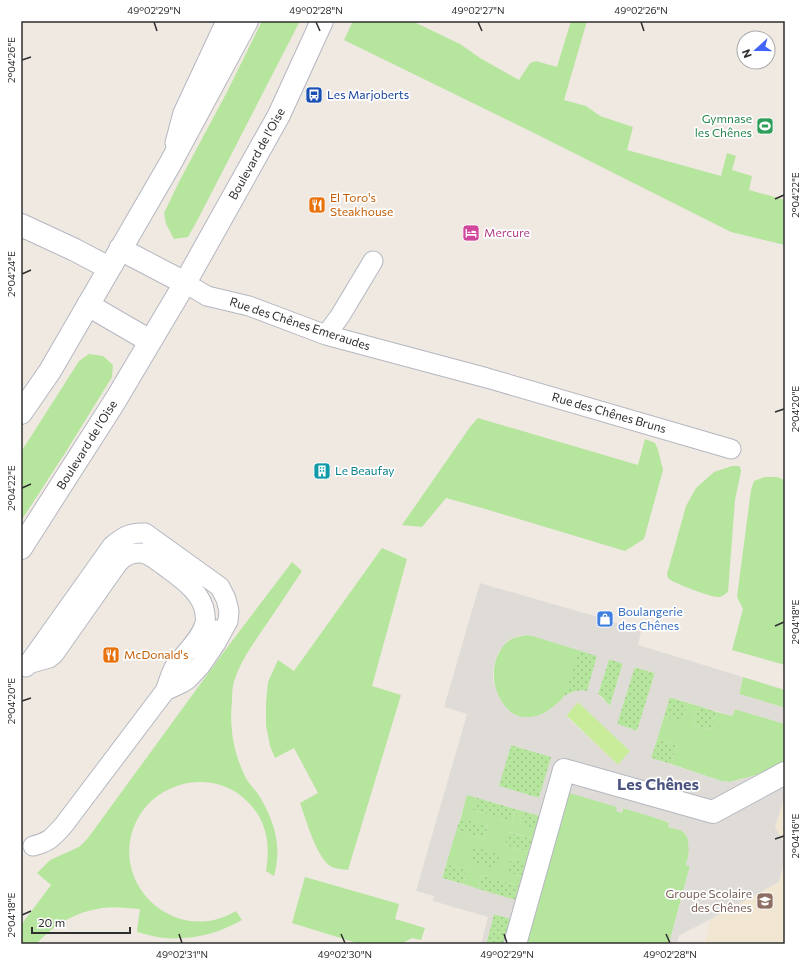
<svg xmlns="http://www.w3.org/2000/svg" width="806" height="965" viewBox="0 0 806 965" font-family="Commissioner,sans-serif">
<defs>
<pattern id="garden-dots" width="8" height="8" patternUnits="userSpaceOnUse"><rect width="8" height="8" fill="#b6e59e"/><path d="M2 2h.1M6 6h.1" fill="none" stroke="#9dc588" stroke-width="1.8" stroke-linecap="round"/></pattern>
</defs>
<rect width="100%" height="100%" fill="#efe9e1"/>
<path fill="#f0e6d1" d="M785,796V845L775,827Z
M785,859V944H704L711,919L779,882Z"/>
<path fill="#b6e59e" d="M262,21H300L197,221L188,237L174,239L166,224L164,213L180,180L227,92Z
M353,21H412L460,44L480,58L519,80L530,63L536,61L557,67L571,21H587L564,100L586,106L600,116L633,127L627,150L721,176L727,153L736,156L732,170L752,176L749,190L785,200V245L731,232L536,134L344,40Z
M89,354L103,356L113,365L112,377L67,450L21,521V452L79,361Z
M478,418L638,465L645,439L655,443L658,450L663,470L644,539L625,551L482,508L446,498L422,527L402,525L470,427Z
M732,466H738L740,467L741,471L735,500L728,592C725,594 723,596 720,597C711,598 681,585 672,581L668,578L667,574L686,506L696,488L714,472Z
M765,477H777L785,480V665L732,650L743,609L737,597L751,490L754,481Z
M382,548L407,559L372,686L401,695L348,870C343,869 337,869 332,867C317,860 306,819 300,803L318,793L294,748L275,758L270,746L266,725V703L268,682L278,660L294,671Z
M292,562L302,571C288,592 275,612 261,632C250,649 238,665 233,686C232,690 232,696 232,701C229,728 234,756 247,780C251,786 256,791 260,797C275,823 282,846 274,876L266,871C271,841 266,815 240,795C225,783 202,779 183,784C164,789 148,800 138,818C104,881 175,948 236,911L242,920C217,934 193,940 164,938C155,937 146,934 137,932L140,909C127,908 115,906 102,908C75,912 55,924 36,944H21V925L51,885L37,873L50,860L79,847L88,838L223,653Z
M527,635L533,636L579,650C575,663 570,686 564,697C559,704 550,710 542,714C505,732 482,679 500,651C502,647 506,642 510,640C515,637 521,636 527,635Z
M743,677L785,690V708L739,694Z
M688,703L699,706L693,725L711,730L717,712L732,716L735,709L785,724V764L757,775L741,779L730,782L721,781L671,764L677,745L657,739L664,716L682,722Z
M566,791L618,807L617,811L622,813L623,808C639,813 676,821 686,835C691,843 689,856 686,865L690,866L669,944H520L548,862L557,824L561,825L562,819L558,818Z
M467,794L476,797L473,810L512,822L515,809L524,811L520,825L536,830L533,839L509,832L505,845L529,852L527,863L511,858L508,872L522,877L519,886L482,875L478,889L463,884L467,870L446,864L456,830L484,839L488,826L461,817Z
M305,877L399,904L395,919L425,928L421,940L412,938L401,944H360L292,923Z"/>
<path fill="url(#garden-dots)" d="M579,650L597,656L587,692C578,689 572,692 564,696Z
M609,659L623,663L610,706L602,697L598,694Z
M634,667L655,673L637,731L617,724Z
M669,697L688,703L682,722L664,716Z
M699,706L717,712L711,730L693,725Z
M657,739L677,745L671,764L651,758Z
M511,745L552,757L539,798L498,786Z
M476,797L515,809L512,822L473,810Z
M524,811L540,816L536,830L520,825Z
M461,817L488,826L484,839L456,830Z
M508,832L533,839L529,852L505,845Z
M474,847L501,855L496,869L470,861Z
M511,858L527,863L522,877L507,872Z
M446,864L467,870L463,884L442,878Z
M482,875L519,886L515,900L478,889Z
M494,914L512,919L505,944H486Z"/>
<path fill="#c9ec9a" d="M578,702L631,751L618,765L566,715Z"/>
<path fill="#dfdcd8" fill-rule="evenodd" d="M480,583L605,619L641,632L638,645L743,677L739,694L785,708V724L735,709L732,716L670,697L651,758L721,781L730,782L757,775L785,764V796L775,827L785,845V859L779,882L711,919L682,934L679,936L677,944H669L690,867L686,865L689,855L688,839L686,835L683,831L668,827L669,822L623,808L622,813L616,811L617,807L566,792L558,818L563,819L561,825L557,824L548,862L549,867L545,880L541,884L538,894L539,904L537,910L535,911L512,919L494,914L486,944H481L488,917L433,901L434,896L416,891L467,714L444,707ZM527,635L533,636L597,656L587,691L582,690L576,691L564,696L561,700L554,706L546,712L540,715L532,717H523L517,716L510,712L504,705L499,697L496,690L493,681V669L495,662L498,653L502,647L508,640L518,636ZM609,659L623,664L610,706L598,694ZM635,667L655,673L637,731L617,724ZM578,702L630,751L618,765L566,716ZM511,745L551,757L539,798L499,786ZM467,795L540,816L515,900L442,878Z"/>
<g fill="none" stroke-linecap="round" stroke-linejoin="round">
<g stroke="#b4b7c1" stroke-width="21">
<path id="service" d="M175,143L183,113L226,21
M185,283L207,296L249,306L326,335L487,378L731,449
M326,335L340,316L373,261
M28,664L49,658L54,654L118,563C123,557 130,553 139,553C147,552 156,560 163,565C179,577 203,592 205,614C205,617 206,621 205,623C201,640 183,654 174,668C170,675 168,684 165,691L63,826C52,838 49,842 33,846
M26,667L112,546C123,537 130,532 145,533L209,579L220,587L226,599L229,611L228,621L216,643
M165,691L182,683L188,679L201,665L216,643L217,633L216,630"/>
</g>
<g stroke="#b4b7c1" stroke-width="24">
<path id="pedestrian" d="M515,944L564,770L713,812L785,773"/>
</g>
<g stroke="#b4b7c1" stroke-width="24">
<path id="minor" d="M21,225L75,250L109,268
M120,249L185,283
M88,305L150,341"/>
</g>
<g stroke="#b4b7c1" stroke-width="24">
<path id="secondary" d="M21,413L50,371L170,164L247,21
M21,548L115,401L185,283L279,115L322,21"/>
</g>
<use href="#service" stroke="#fff" stroke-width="19"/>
<use href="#pedestrian" stroke="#fff" stroke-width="22"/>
<use href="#minor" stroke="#fff" stroke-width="22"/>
<use href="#secondary" stroke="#fff" stroke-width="22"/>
</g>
<path fill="none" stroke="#2e2e2e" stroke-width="1.5" d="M154,22L157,31M316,22L320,31M478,22L482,31M641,22L644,31M22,60L31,57M775,199L784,195M22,274L31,270M775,412L784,409M22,488L31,484M775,626L784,622M22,701L31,698M775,839L784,836M22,915L31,911M179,934L182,943M341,934L345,943M504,934L507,943M666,934L670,943"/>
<defs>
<g id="bus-square" transform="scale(0.9)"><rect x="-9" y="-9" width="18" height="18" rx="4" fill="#1a4fb4" stroke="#fff"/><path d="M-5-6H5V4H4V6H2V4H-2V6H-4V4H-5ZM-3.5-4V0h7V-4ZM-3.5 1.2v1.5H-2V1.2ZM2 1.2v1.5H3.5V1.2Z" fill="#fff"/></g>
<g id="stadium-square" transform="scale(0.9)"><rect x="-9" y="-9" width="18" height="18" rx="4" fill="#2e9e5b" stroke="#fff"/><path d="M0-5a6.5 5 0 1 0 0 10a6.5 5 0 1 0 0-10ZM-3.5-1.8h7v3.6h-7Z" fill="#fff"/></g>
<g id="restaurant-square" transform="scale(0.9)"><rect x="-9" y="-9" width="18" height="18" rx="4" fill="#e8710a" stroke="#fff"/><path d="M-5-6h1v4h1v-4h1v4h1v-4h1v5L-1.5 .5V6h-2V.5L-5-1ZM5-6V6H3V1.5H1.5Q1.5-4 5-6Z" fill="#fff"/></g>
<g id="hotel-square" transform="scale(0.9)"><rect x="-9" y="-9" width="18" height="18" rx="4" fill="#d1479c" stroke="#fff"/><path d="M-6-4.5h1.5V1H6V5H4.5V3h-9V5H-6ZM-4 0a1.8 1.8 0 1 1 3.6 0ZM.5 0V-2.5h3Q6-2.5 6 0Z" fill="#fff"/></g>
<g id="building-square" transform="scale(0.9)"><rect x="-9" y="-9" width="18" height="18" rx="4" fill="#0f9aa8" stroke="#fff"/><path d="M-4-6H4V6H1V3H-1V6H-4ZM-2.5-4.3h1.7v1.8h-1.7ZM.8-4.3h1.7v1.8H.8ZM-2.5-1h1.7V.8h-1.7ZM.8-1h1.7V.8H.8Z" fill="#fff"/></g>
<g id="shop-square" transform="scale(0.9)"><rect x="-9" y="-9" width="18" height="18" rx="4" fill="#3f7fe0" stroke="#fff"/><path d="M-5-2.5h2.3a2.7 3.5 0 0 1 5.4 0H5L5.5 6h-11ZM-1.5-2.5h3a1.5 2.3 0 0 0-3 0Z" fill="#fff"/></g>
<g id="school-square" transform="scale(0.9)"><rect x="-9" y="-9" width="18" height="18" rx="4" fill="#8d6e63" stroke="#fff"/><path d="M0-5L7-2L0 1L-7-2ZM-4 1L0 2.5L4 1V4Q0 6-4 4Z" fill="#fff"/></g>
</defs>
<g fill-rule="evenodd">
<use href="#bus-square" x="314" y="95"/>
<use href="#stadium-square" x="765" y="126"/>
<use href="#restaurant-square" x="317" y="205"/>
<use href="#hotel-square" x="471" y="233"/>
<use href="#building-square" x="322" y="471"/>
<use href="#shop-square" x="605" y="619"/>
<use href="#restaurant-square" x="111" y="655"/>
<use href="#school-square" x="765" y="901"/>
</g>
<g text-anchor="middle" stroke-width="3.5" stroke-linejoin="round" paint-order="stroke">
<g font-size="12" fill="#164399" stroke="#fff" text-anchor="start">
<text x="327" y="99">Les Marjoberts</text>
</g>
<g font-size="12" fill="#27864d" stroke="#fff" text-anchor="end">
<text x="752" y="123">Gymnase<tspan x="752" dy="14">les Chênes</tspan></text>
</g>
<g font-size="12" fill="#2e2e2e" stroke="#fff">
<text transform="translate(257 154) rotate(-61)" y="4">Boulevard de l'Oise</text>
<text transform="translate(300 324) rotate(18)" y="4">Rue des Chênes Emeraudes</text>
<text transform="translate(609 413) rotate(16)" y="4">Rue des Chênes Bruns</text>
<text transform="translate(87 445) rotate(-58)" y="4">Boulevard de l'Oise</text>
</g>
<g font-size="12" fill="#c56008" stroke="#fff" text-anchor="start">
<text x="330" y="202">El Toro's<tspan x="330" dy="14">Steakhouse</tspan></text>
<text x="124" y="659">McDonald's</text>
</g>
<g font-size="12" fill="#b23c85" stroke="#fff" text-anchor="start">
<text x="484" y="237">Mercure</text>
</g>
<g font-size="12" fill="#0d838f" stroke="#fff" text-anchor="start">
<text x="335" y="475">Le Beaufay</text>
</g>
<g font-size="12" fill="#366cbe" stroke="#fff" text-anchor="start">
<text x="618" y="616">Boulangerie<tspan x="618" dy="14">des Chênes</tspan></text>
</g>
<g font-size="12" fill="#785e54" stroke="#fff" text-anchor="end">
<text x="752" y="898">Groupe Scolaire<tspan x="752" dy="14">des Chênes</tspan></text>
</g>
<g font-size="16" font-weight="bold" fill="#4d5680" stroke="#fff">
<text x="658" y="790">Les Chênes</text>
</g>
</g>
<rect width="806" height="965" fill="none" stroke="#ffffff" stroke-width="44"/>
<g transform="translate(756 50) rotate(249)"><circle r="19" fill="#ffffff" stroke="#ababab"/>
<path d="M0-3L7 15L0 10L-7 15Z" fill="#4264fb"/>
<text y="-6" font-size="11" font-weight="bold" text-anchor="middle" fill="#2e2e2e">N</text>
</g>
<path d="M32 927v6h98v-6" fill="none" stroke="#2e2e2e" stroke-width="2"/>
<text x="38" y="927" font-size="12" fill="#2e2e2e" stroke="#ffffff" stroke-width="3" paint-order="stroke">20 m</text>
<rect x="22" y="22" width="762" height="921" fill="none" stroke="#2e2e2e" stroke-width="1.5"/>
<g font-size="10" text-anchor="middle" fill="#2e2e2e">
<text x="154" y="14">49°02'29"N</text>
<text x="316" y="14">49°02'28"N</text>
<text x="478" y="14">49°02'27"N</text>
<text x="641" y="14">49°02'26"N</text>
<text transform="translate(11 60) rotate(-90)" y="4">2°04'26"E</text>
<text transform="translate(795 195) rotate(-90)" y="4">2°04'22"E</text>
<text transform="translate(11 274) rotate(-90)" y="4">2°04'24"E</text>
<text transform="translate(795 409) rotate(-90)" y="4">2°04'20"E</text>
<text transform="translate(11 488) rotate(-90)" y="4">2°04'22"E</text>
<text transform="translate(795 622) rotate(-90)" y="4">2°04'18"E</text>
<text transform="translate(11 701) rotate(-90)" y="4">2°04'20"E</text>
<text transform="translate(795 836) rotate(-90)" y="4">2°04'16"E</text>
<text transform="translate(11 915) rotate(-90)" y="4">2°04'18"E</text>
<text x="182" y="958">49°02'31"N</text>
<text x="345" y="958">49°02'30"N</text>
<text x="507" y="958">49°02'29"N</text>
<text x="670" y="958">49°02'28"N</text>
</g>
</svg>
